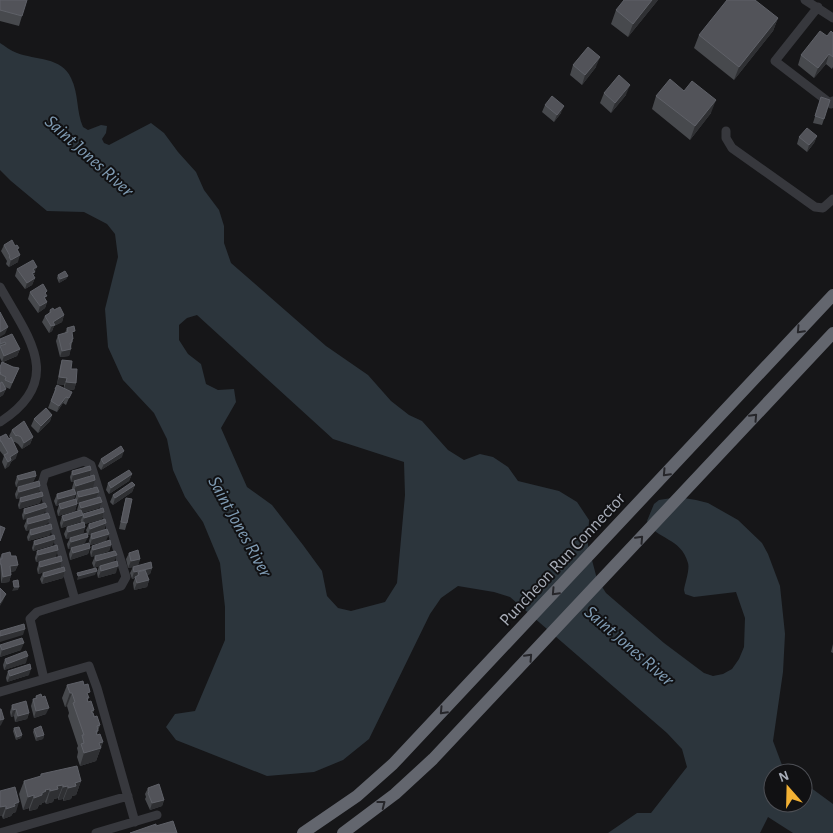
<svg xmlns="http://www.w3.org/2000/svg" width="833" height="833" viewBox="0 0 833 833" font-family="'Alegreya Sans',sans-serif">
<rect width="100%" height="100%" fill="#161618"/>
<path fill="#2c353c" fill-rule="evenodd" d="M0,43C5,46 11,51 17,53C35,60 62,57 71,78C79,94 76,111 83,127L88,130L101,125L107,126L106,133L102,139L104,143L109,145L151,123L164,133L178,152L196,172L204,190L219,210L224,226V243L231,263L326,346L368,375L391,401L409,415L422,421L448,450L464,460L480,454L493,457L508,467L518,481L559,491L577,502L589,520L588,545L597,579L606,593L664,643L704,673L713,676L723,674L732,669L739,659L744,647L745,618L736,592L694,597L685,594L684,590C685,583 690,570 688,563C681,537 656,540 647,521L654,504L659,500L678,497L696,500L708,503L738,520L762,543L768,554L780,586L785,634L783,672L773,741L782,765L792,773H773V803H803V782L833,804V833H793L768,817L760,833H608L637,813H651L687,767L682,749L667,733L510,597L494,592L458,586L441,598L430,614L369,739L343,760L314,772L267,776L176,740L166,727L175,714L195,711L225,640V607L220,563L203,522L185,497L173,470L167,439L154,413L123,380L108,347L105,309L118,257L115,234L107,224L84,212L47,211L11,181L0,170ZM197,315L333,439L404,462L405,495L397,583L385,602L351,611L338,608L327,596L322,571L303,545L272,505L247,487L221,428L236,402L234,389L218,390L206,384L201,364L188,354L179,340V325L187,318Z"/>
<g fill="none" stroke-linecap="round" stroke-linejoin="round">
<path stroke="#37383d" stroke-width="9" d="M805,0L833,18
M818,7L775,61L831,104L833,101
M726,131V138L732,148L815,207L823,208L833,199
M0,287C28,337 66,380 0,422
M44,679L30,619L37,612L75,600L42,484L45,474L84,461L91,465L126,577L121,586L75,600
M0,692L89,666L97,688L135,822
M0,833L128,796
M96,833L157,815"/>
<path stroke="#63666e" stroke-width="12" d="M303,833L357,796L393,764L833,295
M343,833L395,794L433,759L833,333"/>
</g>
<path fill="#47494d" d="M0,0L22,16L19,26L0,21Z
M658,0L628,37L611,24L616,10Z
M778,18L773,31L734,80L694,48L699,35Z
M833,33V67L832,69L826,64L814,78L798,65L801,55Z
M573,65L596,67L582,85L570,75Z
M604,93L626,95L611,113L600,103Z
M656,96L711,113L690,140L652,109Z
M821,97L824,119L822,125L813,123Z
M545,105L561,113L554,122L542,112Z
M817,136L814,143L807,152L797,144L799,137Z
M4,245L18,251V262L9,267L6,264L7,261L1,251Z
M17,269L35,274L33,276L35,278L32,285L25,289L15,276Z
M58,275L68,276L66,279L59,283L57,278Z
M30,292L46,295L45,299L47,302L45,308L38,313L28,299Z
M50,310H54L64,315L62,322L54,326L52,331L49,333L42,322L45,316L49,313Z
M67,328L73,339L69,356L60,357L56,341L58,335L65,333Z
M0,339L20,349L17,356L3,362L13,367L19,368L10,389L5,387L6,389L3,395L0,397V383H1L0,382V367L2,362L0,358Z
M62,360L71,369L76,383L74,390L66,389L69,398L66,405L63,403L57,412L48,408L53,395L55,389L64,388V385L57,384L60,367Z
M52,415L50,421L38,433L31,426L34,419Z
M12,430L33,437L30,444L22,449L18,444L15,442H14L16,458L11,462L9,466L5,469L2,462L4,456L0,451V437L9,439L10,438L9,436Z
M122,457L101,470L98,466L101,459Z
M72,471L89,476L71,482L70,477Z
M132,474L129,481L109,494L106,490L108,483Z
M17,476H36L33,482L16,487L15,483Z
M74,481L93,487L75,492L74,500H75L77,492H99L96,498L99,508L82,513V515L104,512L102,519L84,524L85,527L83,534L66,539L64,534L67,527L81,523V521L80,522L61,528L60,523L62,516L78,511L77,510L79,503L77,504L75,511L58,516L57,511L59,505L56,506L54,501L57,494L72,490V488Z
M135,485L132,492L113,505L110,502L113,495Z
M40,486L38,493L16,499L15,494L18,487Z
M20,498L40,503L19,509L18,505Z
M126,498L127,523L125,530L119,529L124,505Z
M45,503L23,520L22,515L24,509Z
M50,518L47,524L26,531L24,526L27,519Z
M106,523L104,530L106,541L90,545L89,541L91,534L88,535L86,530L89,524Z
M30,530L50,535L28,541L27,537Z
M70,538L85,543L68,549L67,544Z
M34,541L53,545L33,551L32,548Z
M111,545L109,551L91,557L90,552L92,546Z
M71,548H90L88,554L70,560L69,554Z
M37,551L56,557L36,562L35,558Z
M129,553L140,559L138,565L152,568L150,574L147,575L149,580L147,587L134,590L133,583L135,578L132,579L130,573L133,567L128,568L126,559Z
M2,554L11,556L18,565L15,571L11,572V575L9,582L1,583L0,558Z
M95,556L114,562L116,573L98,578L97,573L99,566L94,568L92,563Z
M62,561L60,568L38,574L37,569L39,562Z
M65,571L63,578L42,584L40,579L43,573Z
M833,644V653L831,652Z
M0,645L21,650L0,657Z
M5,659L26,663L4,670L3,665Z
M8,671L29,675L7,682L6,678Z
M67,685L88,697V701L94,710L93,713L100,725L97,734L103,742L96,761L80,766L77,757L78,752L77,748L78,746L68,716L69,713L67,706L65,707L62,698Z
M36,696L46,714L34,718L31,706L33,699H35Z
M12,705L29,713L27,719L15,722L14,716L11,717L10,712Z
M14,728L22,735L21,738L16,740L13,731Z
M34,729L44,735L43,739L36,741L33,732Z
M41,774L81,781L76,795L72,796L71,799L63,801V799L58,800V798L54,799L53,802L46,804L45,802L42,803L41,805H39L37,809L29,811V808L23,810L19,794L24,781L40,777Z
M148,788L164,800L162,806L150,810L145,799L146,797L145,794Z
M0,791L16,812L13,813L11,816L3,819L2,816H0Z"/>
<path fill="#2f3033" d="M652,0H658L628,37L633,24Z
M778,18L773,31L734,80L739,67Z
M829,54L826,64L814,78L818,68Z
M600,57L596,67L582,85L585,75Z
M630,85L626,95L611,113L615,103Z
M716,100L711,113L690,140L695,126Z
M564,106L561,113L554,122L557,115Z
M817,136L814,143L807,152L809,145Z
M20,255L18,262L9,267L11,260Z
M37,267L32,278L29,280L33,269Z
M68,276L66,279L59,283L60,279Z
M35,278L32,285L25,289L27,283Z
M47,302L45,308L38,313L40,306Z
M64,315L62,322L54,326L52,331L49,333L53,322Z
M8,327L5,334L0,337V332Z
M20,349L17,356L2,362L4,356Z
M71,349L69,356L60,357L62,351Z
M59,377L67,378L64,385L57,384Z
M66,382L76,383L74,390L64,389Z
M6,389L3,395L0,397V392Z
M66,397L63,403L57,412L59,406Z
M52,415L50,421L38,433L41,426Z
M33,437L30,444L22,449L24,443Z
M124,451L122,457L101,470L104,464Z
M18,452L16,458L11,462L9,466L5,469L10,457Z
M91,470L89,476L71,482L73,475Z
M132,474L129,481L109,494L111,488Z
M36,476L33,482L16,487L19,480Z
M95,480L93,487L73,493L76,486Z
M135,485L132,492L113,505L115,498Z
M40,486L38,493L16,499L19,492Z
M99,492L96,498L76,504L79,497Z
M76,494L73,501L56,506L58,499Z
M43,496L40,503L19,509L21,502Z
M102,502L99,508L78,514L81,508Z
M77,504L75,511L58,516L61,509Z
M47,507L44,514L23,520L25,514Z
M104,512L102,519L82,525L84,518Z
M83,515L80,522L61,528L64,521Z
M50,518L47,524L26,531L28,524Z
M106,523L104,530L88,535L90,529Z
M85,527L83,534L66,539L68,532Z
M52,529L50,535L28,541L31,535Z
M109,534L106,541L90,545L92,539Z
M88,537L85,543L68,549L71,542Z
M55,539L53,545L33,551L35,545Z
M111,545L109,551L91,557L93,550Z
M90,548L88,554L70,560L73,553Z
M58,550L56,557L36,562L38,555Z
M117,555L114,562L94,568L96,561Z
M140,559L138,566L128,568L131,561Z
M62,561L60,568L38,574L40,567Z
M18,565L15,571L7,573L10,566Z
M118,566L116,573L98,578L101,571Z
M152,568L150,574L139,577V575L138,572L137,577H135V578L132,579L134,572Z
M65,571L63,578L42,584L44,577Z
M97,571L95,575L77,580L78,576Z
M11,575L9,582L1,583L3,577Z
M149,580L147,587L134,590L137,583Z
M14,587H19L18,590L12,591Z
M6,594L3,601L0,606V603Z
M25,629L23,635L0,642V636Z
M24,643L21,650L0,657L2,650Z
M28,656L26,663L4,670L7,664Z
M31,669L29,675L7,682L10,676Z
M70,693H72L67,706L65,707Z
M49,708L46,714L34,718L36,711Z
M16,709L14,716L11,717L13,710Z
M29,713L27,719L15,722L18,716Z
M4,719L1,725L0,726V720Z
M22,735L21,738L16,740L17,737Z
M44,735L43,739L36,741L37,737Z
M103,742L96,761L80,766L84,753L99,743Z
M81,781L76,795L72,796L71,799L63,801L68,788L75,783Z
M63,785L58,798L54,799L53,802L46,804L50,791L57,786Z
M68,786L63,799L58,800L63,787Z
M50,789L45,802L42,803L41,805H39L37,809L29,811L34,798L45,790Z
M34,795L29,808L23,810L28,797Z
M164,800L162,806L150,810L152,803Z
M19,802L16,812L13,813L11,816L3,819L6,809L14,804Z
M6,806L2,816H0V807Z"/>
<path fill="#525359" stroke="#5f6168" d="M0,0H27L22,16L0,10Z
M624,0H652L633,24L616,10Z
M727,0H755L778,18L739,67L699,35Z
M820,31L827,36L831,31L833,33V57L829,54L818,68L801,55Z
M588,47L600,57L585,75L573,65Z
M619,75L630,85L615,103L604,93Z
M670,79L684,91L692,81L716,100L695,126L656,96Z
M552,96L564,106L557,115L545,105Z
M821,97L830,100L824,119L815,116Z
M807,128L817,136L809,145L799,137Z
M12,240L15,246L17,245L19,248L17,249L20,255L11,260L9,257L10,256L4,245Z
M33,260L37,267L33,269L35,272L32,273L35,278L27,283L17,269Z
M65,271L68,276L60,279L58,275Z
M43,284L47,291L45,293L47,296L44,297L47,302L40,306L30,292Z
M60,307L64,315L53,322L55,325L51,326L45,316L51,312L50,310L53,308L54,310Z
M0,312L8,327L0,332Z
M74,326L75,331L72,332L73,339H72V342L70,343L71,349L62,351L58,335L68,332L67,328Z
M12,334L20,349L4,356L0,346L6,344L5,342L0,344V339Z
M62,360L72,361L71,369H77L76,383L66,382L67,378L59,377Z
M2,362L13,367L19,368L12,383L5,380L6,377L0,374L1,373L0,372V367Z
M2,382L6,389L0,392V383Z
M57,385L72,392L69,398L66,397L59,406L51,401L56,389H55Z
M46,408L52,415L41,426L34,419Z
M24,421L33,437L24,443L21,437L17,435L16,436L12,430Z
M6,434L9,439L11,437L18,452L10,457L11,460L8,462L4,455L8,453L1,441H0V437Z
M121,446L124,451L104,464L101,459Z
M90,466L91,470L73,475L72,471Z
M129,470L132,474L111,488L108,483Z
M35,471L36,476L19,480L17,476Z
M94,475L95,480L76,486L74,481Z
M39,481L40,486L19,492L18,487Z
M132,482L135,485L115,498L113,495Z
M97,487L99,492L79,497L77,492Z
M74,489L76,494L58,499L57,494Z
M42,492L43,496L21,502L20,498Z
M100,497L102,502L81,508L79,503Z
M126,498L132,499L127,523L121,522Z
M76,499L77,504L61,509L59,504Z
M45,503L47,507L25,514L24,509Z
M103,508L104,512L84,518L83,514Z
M81,510L83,515L64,521L62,516Z
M48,513L50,518L28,524L27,519Z
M105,519L106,523L90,529L89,524Z
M84,522L85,527L68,532L67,527Z
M51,524L52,529L31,535L30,530Z
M0,526L5,528L0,541Z
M107,529L109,534L92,539L91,534Z
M87,533L88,537L71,542L70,538Z
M54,535L55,539L35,545L34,541Z
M110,540L111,545L93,550L92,546Z
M89,543L90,548L73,553L71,548Z
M57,545L58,550L38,555L37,551Z
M138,550L140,559L131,561L129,553Z
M115,551L117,555L96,561L95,556Z
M10,552L11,556H16L18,565L10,566L11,575L3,577L1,564H0V559H2V554Z
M61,556L62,561L40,567L39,562Z
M117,561L118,566L101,571L100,566Z
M151,562L152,568L134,572L133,567Z
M64,567L65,571L44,577L43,573Z
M96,568L97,571L78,576L77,573Z
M145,570L149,580L137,583L135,577L139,575L138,572Z
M18,580L19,587H14L13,581Z
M0,588L6,594L0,603Z
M24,624L25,629L0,636V631Z
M22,638L24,643L2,650L0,645Z
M26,651L28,656L7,664L5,659Z
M30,664L31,669L10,676L8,671Z
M83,681L84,685L88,684L90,692L87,693L89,698H87L88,702L91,701L94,710L91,711L92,713H93L94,717L97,716L100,725L97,726L98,731H96L97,735L100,734L103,742L99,743L101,748L84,753L81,744L84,743L82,735H84L73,703L75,702L72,693H70L67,685Z
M41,694L42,697L45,696L49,708L36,711L33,699L37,698L36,696Z
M26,701L29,713L18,716L16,709L13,710L12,705Z
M0,709H1L4,719L0,720Z
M41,726L44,735L37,737L34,729Z
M19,727L22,735L17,737L14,728Z
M77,766L81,781L75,783L76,786L68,788V786L63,787V785L57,786L58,789L50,791V789L45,790L46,791L42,793V795L34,798V795L28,797L24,781L41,776V774Z
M159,784L164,800L152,803L148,793L149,792L148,788Z
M15,787L19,802L14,804L15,806L6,809V806L0,807V791Z
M173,821L177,833H130L156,824V826Z"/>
<defs><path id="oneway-chevron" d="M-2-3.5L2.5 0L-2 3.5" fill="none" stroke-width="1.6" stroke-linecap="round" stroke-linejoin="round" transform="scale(1.25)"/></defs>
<g stroke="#26262a">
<use href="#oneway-chevron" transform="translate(800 330) rotate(133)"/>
<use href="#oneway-chevron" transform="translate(754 417) rotate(-47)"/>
<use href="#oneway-chevron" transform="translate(666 473) rotate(133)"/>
<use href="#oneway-chevron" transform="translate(640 539) rotate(-47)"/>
<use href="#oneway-chevron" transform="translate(555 592) rotate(133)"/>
<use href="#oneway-chevron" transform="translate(529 657) rotate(-47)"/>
<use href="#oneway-chevron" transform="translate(443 711) rotate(133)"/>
<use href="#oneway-chevron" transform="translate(382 804) rotate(-38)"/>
</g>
<g text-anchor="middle" stroke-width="4" stroke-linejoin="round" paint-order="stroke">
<g font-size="18" fill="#a8adb8" stroke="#111113">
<text transform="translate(562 559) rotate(-47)" y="6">Puncheon Run Connector</text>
</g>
<g font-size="19" font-style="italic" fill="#7f9bb3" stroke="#111113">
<text transform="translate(90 155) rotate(42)" y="7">Saint Jones River</text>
<text transform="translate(241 526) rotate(61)" y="7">Saint Jones River</text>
<text transform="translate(630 645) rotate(41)" y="7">Saint Jones River</text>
</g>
</g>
<g transform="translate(788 788) rotate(340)"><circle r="24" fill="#111113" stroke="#4d4f55"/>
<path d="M0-4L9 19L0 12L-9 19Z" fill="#f2b134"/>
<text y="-8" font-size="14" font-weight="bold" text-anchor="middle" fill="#a8adb8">N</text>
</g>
</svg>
